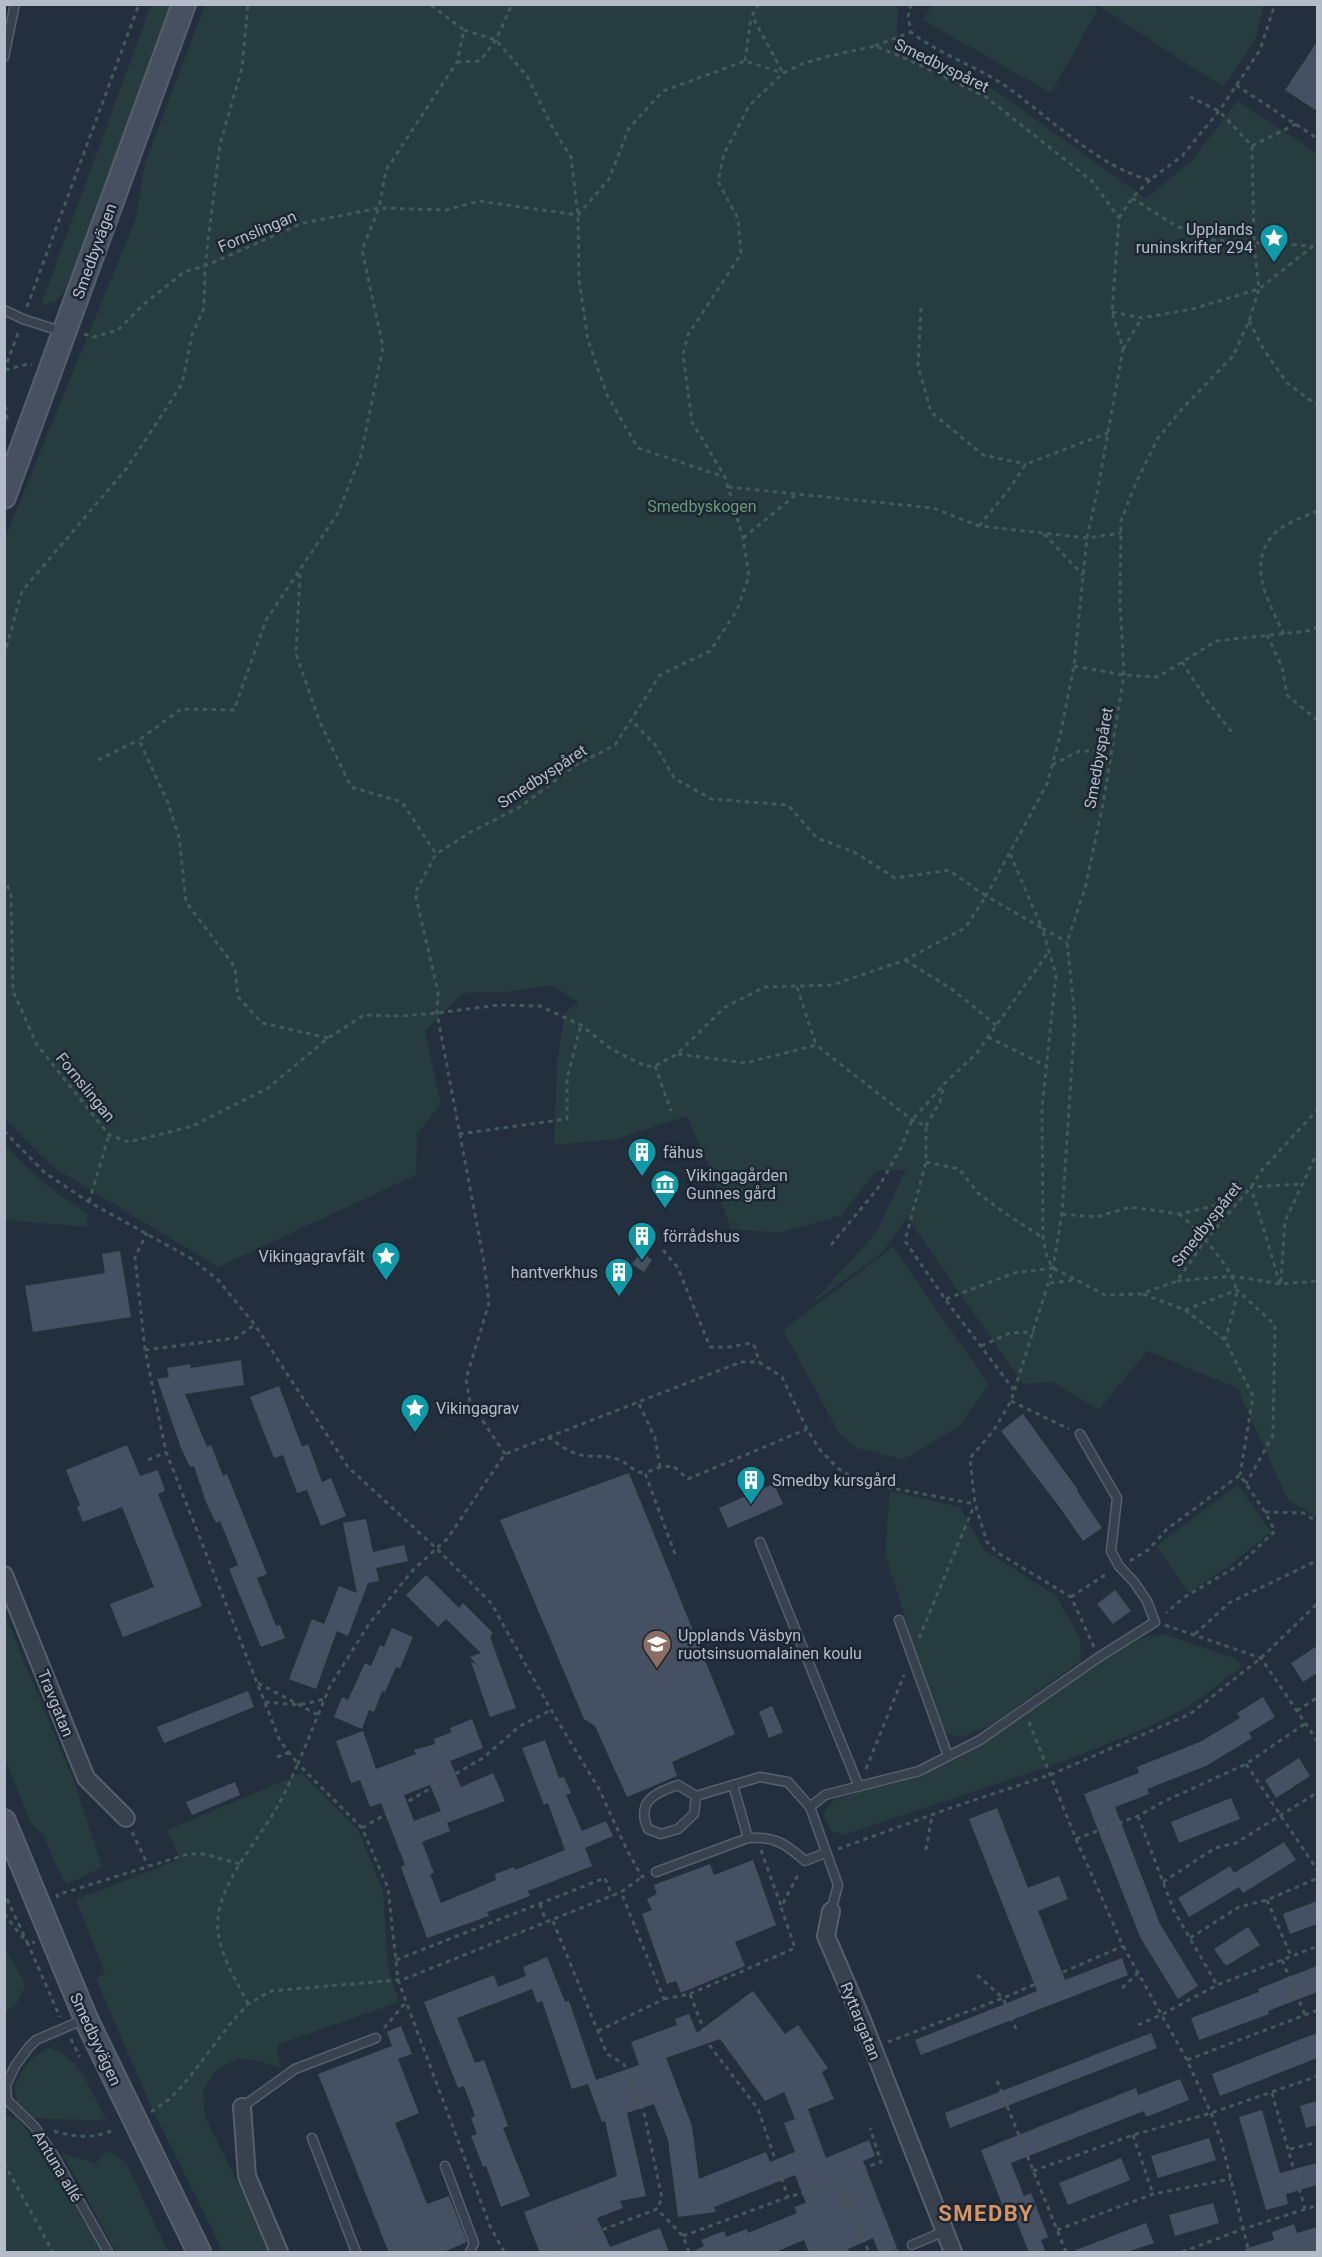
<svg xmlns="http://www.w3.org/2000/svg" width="1322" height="2257" viewBox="0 0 1322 2257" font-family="Roboto,sans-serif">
<rect width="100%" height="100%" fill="#242f3e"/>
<path fill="#263c3f" d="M1090,4L1098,9L1051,93L923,20L932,5Z
M151,5H176L67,287L55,302L41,305Z
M205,5H898L897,43L992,88L1146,199L1194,158L1237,101L1317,153V1517L1288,1500L1237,1388L1147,1351L1099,1410L1053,1382L1023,1384L907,1217L882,1253L810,1305L876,1233L906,1169L877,1171L840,1216L779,1233L731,1229L710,1168L687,1116L616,1139L554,1145L557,1061L565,1012L579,1003L552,985L507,992L462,993L425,1032L441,1104L417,1134L416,1175L218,1267L53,1167L5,1119V538L136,218L145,163Z
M1097,5H1264L1255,41L1223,87Z
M4,1143C28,1172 55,1193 87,1213L88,1227L5,1220Z
M893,1247L989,1385L960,1425L904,1460L857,1448L839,1433L783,1330Z
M1238,1485L1271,1532L1229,1566L1189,1593L1156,1546Z
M890,1491L960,1507L983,1549L1056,1596L1080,1639L1081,1661L991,1725L962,1737L945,1733L909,1639L908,1626L885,1553Z
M4,1613L75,1784L102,1867L68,1884L63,1880L43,1835L30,1822L5,1758Z
M1163,1634L1234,1658L1241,1667L1188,1707L1143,1729L1062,1762L844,1835L831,1831L823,1813L835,1799L919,1775L962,1756L1103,1661L1142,1638Z
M302,1773L358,1830L383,1891L388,1968L399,2002L276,2045L281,2068L263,2062L237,2058L215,2072L203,2091L205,2117L246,2199L268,2252H223L150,2104L96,1979L105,1973L76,1900L180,1859L167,1830Z
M4,1949L26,1984L17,2003L5,2013Z
M49,2048C80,2055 93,2096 107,2121L34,2118L17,2101L14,2086C25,2066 28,2058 49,2048Z
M5,2116L17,2119L38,2143L102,2252H5Z
M106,2151L126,2163L168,2252H116L62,2153L96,2163Z"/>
<path fill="#455162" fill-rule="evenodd" d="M1317,42V111L1285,90Z
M120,1251L131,1317L33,1332L25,1286L105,1273L102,1254Z
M641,1252L652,1260L644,1272L632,1264Z
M241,1360L244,1385L185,1394L207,1447L211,1445L223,1476L227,1474L267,1574L257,1578L276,1626L280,1625L285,1638L261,1647L229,1569L238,1565L220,1521L216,1523L206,1502L194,1466L190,1467L181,1448L157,1379L169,1377L167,1368L190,1364L191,1368Z
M279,1386L302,1447L308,1444L322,1482L331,1478L346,1516L321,1526L307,1490L297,1493L283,1455L274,1458L250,1397Z
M1023,1414L1078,1490L1077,1491L1102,1528L1083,1541L1058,1505L1001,1431Z
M127,1445L140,1476L158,1470L165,1491L158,1494L202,1606L123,1637L110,1604L154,1587L122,1507L83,1522L77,1507L80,1505L66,1470Z
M629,1473L735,1734L672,1762L677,1776L627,1797L595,1726L584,1719L500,1520Z
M774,1484L783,1504L728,1528L719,1508Z
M366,1519L373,1552L404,1545L408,1561L376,1568L379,1581L368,1583L348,1636L337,1631L316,1689L289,1679L312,1619L324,1624L339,1586L357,1593L343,1523Z
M426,1575L459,1608L463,1603L493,1633L490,1637L516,1708L490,1717L471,1662L477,1665L470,1657L481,1653L446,1619L438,1627L406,1595Z
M1115,1590L1131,1611L1113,1624L1097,1604Z
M392,1628L413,1637L400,1668L396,1667L385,1692L382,1691L374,1712L369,1710L362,1729L334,1717L342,1697L348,1700L365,1663L371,1666L380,1645L384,1647Z
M1317,1646V1673L1303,1682L1291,1663Z
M248,1691L254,1707L164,1743L157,1727Z
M1263,1697L1275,1717L1249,1733L1252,1738L1206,1766L1147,1789L1149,1794L1115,1807L1160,1924L1198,1986L1178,1999L1140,1937L1084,1794L1139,1773L1137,1767L1200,1742L1240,1718L1237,1713Z
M772,1706L783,1732L769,1738L759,1712Z
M472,1719L483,1748L450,1761L461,1787L493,1773L505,1801L447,1823L450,1831L422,1842L434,1873L430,1874L441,1903L496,1880L495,1874L514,1867L515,1870L565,1850L548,1803L544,1805L522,1748L545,1740L559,1778L564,1777L571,1793L566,1795L582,1831L606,1821L613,1836L585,1848L592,1866L528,1891L530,1896L487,1912L489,1916L427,1938L401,1867L405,1865L381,1803L370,1807L360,1780L351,1783L336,1741L363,1731L376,1769L416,1754L414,1750L435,1744L434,1739L452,1732L450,1728ZM430,1785L441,1811L414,1821L404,1795Z
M1299,1758L1310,1776L1276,1798L1265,1780Z
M235,1782L240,1795L192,1815L186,1802Z
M1231,1798L1240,1819L1179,1843L1171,1822Z
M997,1808L1028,1888L1059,1876L1068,1899L1038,1911L1065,1980L1122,1958L1128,1975L921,2055L915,2040L1037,1991L969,1819Z
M1284,1842L1296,1860L1243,1893L1239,1887L1189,1917L1178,1898L1230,1866L1234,1873Z
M753,1860L776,1925L735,1942L745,1966L681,1993L676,1981L667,1984L642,1914L652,1910L647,1899L657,1894L654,1885L710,1864L714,1875Z
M1317,1901V1924L1290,1934L1283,1914Z
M1248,1927L1260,1945L1226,1966L1214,1949Z
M547,1957L565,2002L569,2001L596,2080L639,2065L631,2042L677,2025L675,2019L689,2014L697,2033L753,1991L785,2034L798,2025L828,2068L822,2072L834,2099L808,2109L826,2158L869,2140L875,2156L863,2161L897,2248L887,2253H879L873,2238L848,2249L849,2253H809L804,2240L773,2253H690L704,2246L701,2240L724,2231L726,2237L747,2229L748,2233L797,2213L794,2207L806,2203L795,2175L714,2207L716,2212L678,2217L668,2140L654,2104L627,2113L646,2196L620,2201L623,2208L597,2218L610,2247L660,2228L669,2253H540L524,2212L617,2176L605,2121L602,2122L588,2084L572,2089L542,2001L537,2003L532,1989L457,2018L475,2063L484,2060L508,2126L503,2128L530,2196L501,2207L486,2166L483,2167L471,2136L477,2134L471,2118L475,2116L464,2086L458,2088L424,2002L494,1975L498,1987L526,1976L523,1967ZM720,2039L765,2101L784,2092L795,2119L784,2123L795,2152L770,2162L766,2152L699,2179L692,2126L666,2058Z
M1317,1966V1992L1268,2011L1269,2014L1199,2040L1191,2018L1259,1992L1258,1989Z
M401,2026L412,2054L398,2059L419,2113L395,2123L427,2204L449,2196L467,2242L441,2253H389L318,2074L392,2046L387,2032Z
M1151,2033L1157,2048L950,2128L945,2113Z
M1317,2033V2058L1220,2096L1212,2074Z
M1180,2079L1189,2100L1146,2117L1144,2111L1011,2163L1024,2196L1031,2193L1048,2237L1041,2240L1046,2253H1029L1010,2204L1003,2207L981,2150L1136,2088L1138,2095Z
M1317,2101V2125L1306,2128L1300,2106Z
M1262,2110L1280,2173L1317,2163V2185L1286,2194L1288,2204L1266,2210L1239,2117Z
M1209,2138L1216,2160L1158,2178L1151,2156Z
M1121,2158L1130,2180L1068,2205L1059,2183Z
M1213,2203L1219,2223L1175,2236L1169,2215Z
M1146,2223L1154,2243L1124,2253H1068Z
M1294,2224L1297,2233L1317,2227V2253H1245V2249L1274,2240L1272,2232Z"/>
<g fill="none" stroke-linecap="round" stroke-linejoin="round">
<g stroke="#565f6c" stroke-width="11">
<path id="lane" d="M4,57L15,4
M4,310L23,319L63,332
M760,1542L859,1787
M899,1620L948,1756
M733,1785L748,1838
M696,1796L694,1814L678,1829L661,1834L648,1829C636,1802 654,1793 678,1785L696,1796L760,1777L788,1782L810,1807
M656,1872L748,1838C775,1836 786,1844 805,1861L825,1853
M831,1911L838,1885L810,1807L825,1795L919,1771L980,1740L1099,1657L1155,1622L1147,1601L1134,1582L1119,1566L1111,1551L1117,1498L1080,1434
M85,2019L36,2040L29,2047L15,2066L6,2085L7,2100L34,2126L54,2156L108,2252
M242,2107L295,2069L376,2038
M312,2138L356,2252
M445,2166L474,2243L470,2252
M912,2245L945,2231"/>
</g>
<g stroke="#565f6c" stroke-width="20">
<path id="street" d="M4,1575L86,1778L126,1818
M831,1911L826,1936L862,2020L953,2252
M242,2107L247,2176L279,2252"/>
</g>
<g stroke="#565f6c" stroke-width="26">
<path id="secondary" d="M4,497L184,4
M4,1821L86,2019L199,2252"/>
</g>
<path stroke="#44595c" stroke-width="3" stroke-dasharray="4.5 4.5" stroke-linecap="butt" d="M759,4L752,16L782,71
M911,4L908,17L911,32C940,55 977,66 1007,87C1049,117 1100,168 1150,180L1182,156L1219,111L1260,50L1275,4
M464,30L496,40L527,76L552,127L571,157L578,215L579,280L588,340L607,395L638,448L725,477
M875,46L911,32
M745,61L751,18
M457,62L480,61L496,40L512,4
M1236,85L1318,139
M1252,146L1296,124
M1132,198L1176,226L1213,240L1311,246
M1119,218L1132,198L1150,180
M27,307L139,4
M921,308L918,366L931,412L983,455L1026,464
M1112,312L1142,318L1192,309L1259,289L1313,246L1318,244
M1249,321L1264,350L1287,383L1318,406
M84,334L94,337L118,330L144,304L184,272L205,266L220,144L242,68L248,4
M1123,349L1142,318
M5,370L28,364L32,365
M4,371L19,330
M4,397L7,418L4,427
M728,487L933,508L979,526L1087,538L1121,533
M979,526L1010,488L1026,464L1108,433
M1044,534L1083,575
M743,538L797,494
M300,574L296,654L319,720L351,787L402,802L436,854
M1284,634C1268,601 1245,563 1276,532C1284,524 1306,516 1317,511
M1267,635L1282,667L1287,695L1318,721
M4,656L22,591L127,468L182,384L192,335L204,308L205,266L303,223L379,208L386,170L457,62L464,30L429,4
M1182,662L1208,702L1234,735
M1074,666L1124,675L1158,677L1216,641L1307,631L1318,627
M98,760L139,740
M1052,765L1079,751H1112
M1010,854L1042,928L1067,942
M4,877L11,895L13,991L37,1045L109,1135L129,1142L193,1126L268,1088L328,1038L364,1015L401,1016L437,1013L499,1005L540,1006L581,1025L611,1049L645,1066H655L677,1054L725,1007L765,987L832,985L905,960L965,928L986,896L949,870L895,878L854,852L817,838L788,805L711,799L674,778L656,746L631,720
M905,960L953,990L996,1025
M797,987L816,1045
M988,1037L1047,1066
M328,1038L262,1023L238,997L235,967L186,902L179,837L168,803L139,740L181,709L234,710L266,620L338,513L361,455L383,347L362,250L379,208L446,210L479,201L578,215L609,179L629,128L663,91L745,61L783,73
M678,1054L746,1063L816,1045L912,1120L926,1126V1162L905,1241L945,1299L1014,1390
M655,1066L671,1111
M926,1126L940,1102L944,1085
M4,1131L45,1173L89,1202L192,1259L218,1280L255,1325L348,1467L437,1549L491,1603L551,1710L599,1789L627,1850L642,1877L646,1876
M459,1134L567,1119V1078L581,1025
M926,1162L959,1169L978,1193L1009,1216L1042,1237
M89,1202L109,1135
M1062,1214L1096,1217L1131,1207L1179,1214L1239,1200
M1179,1214C1195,1226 1234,1270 1236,1289C1238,1301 1228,1327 1225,1340
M831,1245L878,1188L902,1146L912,1120L945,1083L976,1054L1050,950
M663,1250L678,1268L710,1347H729L751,1343L755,1347L759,1362
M1177,1281L1232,1276L1280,1284L1318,1281
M1281,1282L1285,1221L1318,1151
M1050,1283L1075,1280
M1280,1284L1251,1187L1302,1184
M1143,1294L1185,1310L1225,1340L1253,1396L1240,1475
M946,1299L1014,1273L1053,1268
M1185,1310L1237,1290L1275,1325L1273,1435L1246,1484
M981,1346L1010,1333L1034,1332
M145,1350L135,1257L147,1233
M1011,1401L1069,1429
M639,1404L655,1438L660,1467
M548,1437C560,1445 572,1455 587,1456C600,1457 607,1455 620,1460C630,1465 633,1472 645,1473
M505,1454L470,1402L466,1379L489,1303L484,1262L437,1013L438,992L415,893L436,854L469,833L520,807L576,765L615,745L660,675L710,651L737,610L749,576L743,538L725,477L692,422L683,354L688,335L741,254L738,219L718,181L724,154L749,106L783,73L802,64L825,57L875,46L907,59L986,97L1092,181L1119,218L1112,312L1123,349L1098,488L1087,538L1074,666L1060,736L1047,784L986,896L1042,928L1056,975L1042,1108L1043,1237L1047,1258L1053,1268L1105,1295L1141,1294L1177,1281L1205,1241L1251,1187L1262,1170L1318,1109
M148,1460L166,1452
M1265,1512L1303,1513L1318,1522
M675,1554L645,1473L660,1467L673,1466L688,1479L807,1429
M1130,1561L1148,1550L1167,1529L1240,1475L1265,1512L1275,1531L1239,1565L1183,1598L1166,1613
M1071,1597L1108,1573
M1165,1625L1261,1658L1318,1742
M1195,1634L1229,1603L1318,1560
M919,1638L974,1506
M1094,1647L1071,1597L998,1553L987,1542L975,1504L970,1458L994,1430L1011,1401L1053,1268L1062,1214L1075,1018L1067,942L1085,889L1103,804L1124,675L1120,601L1121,521L1135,485L1158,438L1181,410L1233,356L1249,321L1259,289L1254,242L1252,146L1219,111L1190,97
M258,1683L318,1715
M265,1702L298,1705L325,1699
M1297,1711L1318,1697
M1029,1722L1076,1839L1123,1946L1187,2060L1211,2113L1221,2140L1249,2252
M277,1757L289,1752
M1246,1764L1318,1871
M866,1769L904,1675
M1138,1816L1174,1911L1217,1985
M362,1828L483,1758L520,1726L551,1710
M132,1832L148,1865
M1076,1839L1138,1816L1165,1801L1246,1764L1306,1723
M838,1849L956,1806L1050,1775L1190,1714L1261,1658L1318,1603
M761,1850L781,1906
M926,1850L932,1815
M1163,1882L1215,1848L1236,1843L1318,1792
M58,1898L57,1895L188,1854H205L240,1864
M7,1899L28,1944L35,1942
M1267,1900L1291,1956
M540,1904L546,1922
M4,1914L28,1944L60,2017
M553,1921L607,2054L624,2064L644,2113L662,2198L657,2209
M1190,1938L1239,1907L1267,1900L1318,1878
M396,1960L605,1878L612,1896
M1282,1960L1305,2015
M1122,1988L1138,1973
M690,1994L795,1948L781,1907L799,1873
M664,1999L690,1994L710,2046L758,2109L788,2197
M248,2004C237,1982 221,1957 218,1932C213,1889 256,1844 276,1809C284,1795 291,1779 298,1764L280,1741L166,1452L145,1350L236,1338L254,1325
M1138,2025L1163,2014L1217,1985L1318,1946
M384,2028L406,2002
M1016,2029L1003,1998L1123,1946
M598,2031L664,1999L621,1892
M71,2039L80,2057
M888,2042L1003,1998L977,1975
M1187,2060L1318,2010
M997,2081L1066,2252
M1272,2093L1305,2209
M151,2112L171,2098L188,2079L231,2023L248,2004L271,1991L398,1980L407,1978L621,1892L642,1877
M54,2131C74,2137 92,2139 111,2131
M1133,2135L1153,2194
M1290,2149L1318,2142
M4,2163L53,2252
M1033,2171L1133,2135L1211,2113L1318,2076
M840,2183L851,2172L881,2162L870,2128
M1057,2230L1153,2194L1231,2179
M683,2236L788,2197L840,2183L869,2252
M504,2252L490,2226L398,1980L388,1888L362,1828L298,1764L330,1686L369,1624L413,1570L447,1539L505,1454L741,1362H759L782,1377L807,1429L820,1450L839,1469L861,1482L975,1504
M544,2252L657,2209L683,2236L689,2252
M894,2252L902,2249
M1182,2252L1243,2229L1318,2205"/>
<use href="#lane" stroke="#38414e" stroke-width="8"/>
<use href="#street" stroke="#38414e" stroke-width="16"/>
<use href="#secondary" stroke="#465061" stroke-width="22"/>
</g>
<defs>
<g id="sight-pin" transform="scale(1.5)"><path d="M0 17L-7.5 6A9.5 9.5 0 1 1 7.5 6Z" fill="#0f9aa8" stroke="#1d2633"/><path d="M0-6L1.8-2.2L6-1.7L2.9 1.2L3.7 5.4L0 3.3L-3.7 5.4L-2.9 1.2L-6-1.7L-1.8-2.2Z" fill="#fff"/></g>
<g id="building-pin" transform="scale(1.5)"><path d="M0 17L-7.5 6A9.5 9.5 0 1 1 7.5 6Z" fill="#0f9aa8" stroke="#1d2633"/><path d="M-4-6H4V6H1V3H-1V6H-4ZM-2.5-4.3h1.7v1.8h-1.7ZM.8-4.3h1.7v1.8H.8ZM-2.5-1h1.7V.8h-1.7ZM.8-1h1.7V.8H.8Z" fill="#fff"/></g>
<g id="museum-pin" transform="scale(1.5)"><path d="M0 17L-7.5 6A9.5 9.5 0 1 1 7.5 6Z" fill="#0f9aa8" stroke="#1d2633"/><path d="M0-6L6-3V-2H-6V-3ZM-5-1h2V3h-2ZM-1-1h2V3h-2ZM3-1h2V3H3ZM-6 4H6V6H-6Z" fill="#fff"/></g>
<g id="school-pin" transform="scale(1.5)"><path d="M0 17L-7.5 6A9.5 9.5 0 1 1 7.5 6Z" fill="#8d6e63" stroke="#1d2633"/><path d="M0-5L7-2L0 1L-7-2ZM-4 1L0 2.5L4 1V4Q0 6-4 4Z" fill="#fff"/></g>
</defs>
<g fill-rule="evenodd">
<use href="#sight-pin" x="1274" y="238"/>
<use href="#building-pin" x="642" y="1152"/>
<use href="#museum-pin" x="665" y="1184"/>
<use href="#building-pin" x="642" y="1236"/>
<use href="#sight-pin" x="386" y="1256"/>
<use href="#building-pin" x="619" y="1272"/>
<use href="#sight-pin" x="415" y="1408"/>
<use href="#building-pin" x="751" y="1480"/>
<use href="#school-pin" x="657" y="1644"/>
</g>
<g text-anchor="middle" stroke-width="5" stroke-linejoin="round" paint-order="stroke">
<g font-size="16" fill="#b4bcc9" stroke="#1d2633">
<text transform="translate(942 65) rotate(26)" y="6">Smedbyspåret</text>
<text transform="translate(257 231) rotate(-23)" y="6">Fornslingan</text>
<text transform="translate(94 251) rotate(-70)" y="6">Smedbyvägen</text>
<text transform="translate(1098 758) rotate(-80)" y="6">Smedbyspåret</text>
<text transform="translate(542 776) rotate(-33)" y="6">Smedbyspåret</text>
<text transform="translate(86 1087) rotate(51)" y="6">Fornslingan</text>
<text transform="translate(1206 1224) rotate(-52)" y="6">Smedbyspåret</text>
<text transform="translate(56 1703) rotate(68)" y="6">Travgatan</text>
<text transform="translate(861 2021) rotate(68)" y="6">Ryttargatan</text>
<text transform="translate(96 2039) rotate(65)" y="6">Smedbyvägen</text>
<text transform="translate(58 2166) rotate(59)" y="6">Antuna allé</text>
</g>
<g font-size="16" fill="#b4bcc9" stroke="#1d2633" text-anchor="start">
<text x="1253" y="235" text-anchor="end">Upplands<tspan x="1253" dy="18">runinskrifter 294</tspan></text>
<text x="663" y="1158">fähus</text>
<text x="686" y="1181">Vikingagården<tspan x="686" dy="18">Gunnes gård</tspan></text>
<text x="663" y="1242">förrådshus</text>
<text x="365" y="1262" text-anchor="end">Vikingagravfält</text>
<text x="598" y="1278" text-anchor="end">hantverkhus</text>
<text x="436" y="1414">Vikingagrav</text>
<text x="772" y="1486">Smedby kursgård</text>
<text x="678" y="1641">Upplands Väsbyn<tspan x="678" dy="18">ruotsinsuomalainen koulu</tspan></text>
</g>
<g font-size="16" fill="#6b9a76" stroke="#1d2633">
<text x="702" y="512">Smedbyskogen</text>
</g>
<g font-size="22" font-weight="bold" letter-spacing="1.5" fill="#d59563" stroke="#1d2633">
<text x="986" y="2221">SMEDBY</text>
</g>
</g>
<rect width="1322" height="2257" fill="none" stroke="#b4bcc9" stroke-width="12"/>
</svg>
